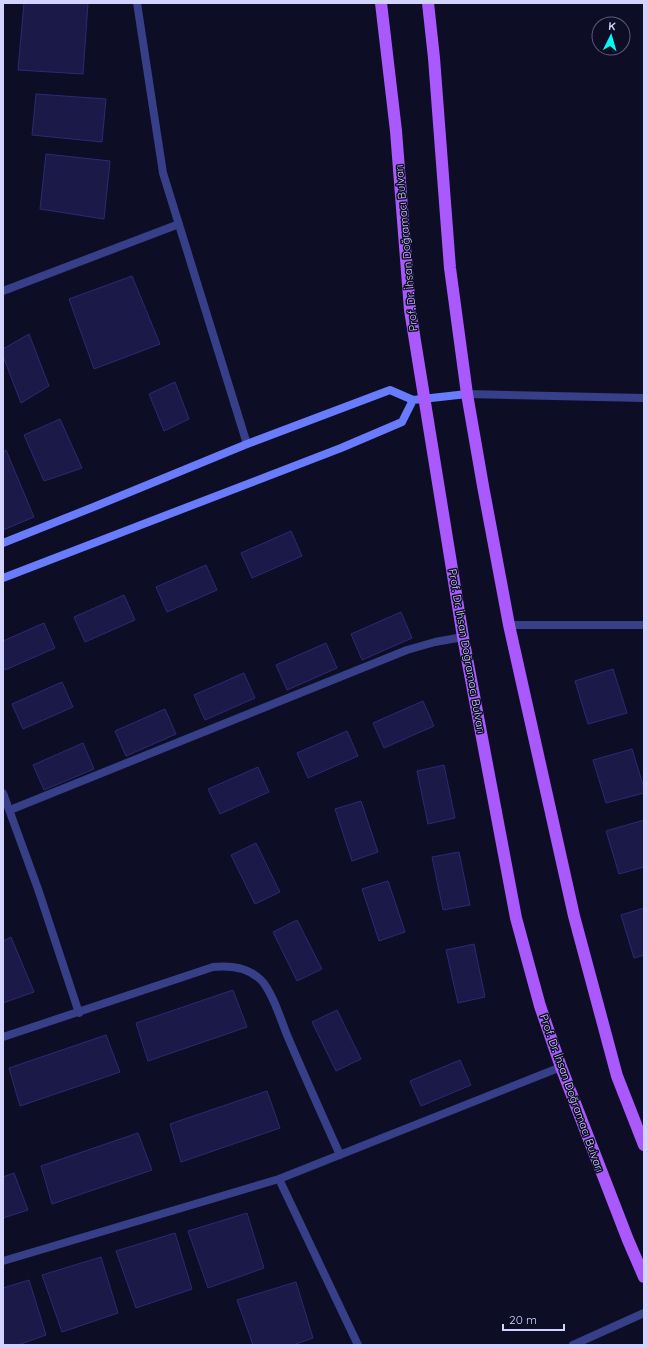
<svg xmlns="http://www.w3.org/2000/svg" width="647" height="1348" viewBox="0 0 647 1348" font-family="Quicksand,sans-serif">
<rect width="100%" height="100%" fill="#0e0d26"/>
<path fill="#1b1947" stroke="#2d2975" d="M24,3H88L83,74L18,70Z
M36,94L106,99L102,142L32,135Z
M46,154L110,161L104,219L40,209Z
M132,276L160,344L94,369L69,299Z
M29,334L49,386L21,403L3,356V349Z
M175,382L189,419L164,431L149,394Z
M60,419L82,468L44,481L24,435Z
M6,450L34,517L3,530V452Z
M291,531L302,556L252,578L241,553Z
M206,565L217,590L167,612L156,587Z
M124,595L135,620L85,642L74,617Z
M401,612L412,638L362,660L351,634Z
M44,623L55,648L5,670L3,666V641Z
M326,643L337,668L287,690L276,665Z
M613,669L627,713L588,724L575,681Z
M244,673L255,698L205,720L194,695Z
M62,682L73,707L23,729L12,704Z
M423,701L434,726L384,748L373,723Z
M165,709L176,734L126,756L115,731Z
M347,731L358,756L308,778L297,753Z
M83,743L94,769L44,790L33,765Z
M632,749L644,788V793L606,803L593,760Z
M444,765L455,818L428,824L417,771Z
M258,767L269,792L220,814L208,789Z
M361,801L378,852L352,861L335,809Z
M644,820V867L619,874L606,831Z
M256,843L280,892L255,904L231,855Z
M459,852L470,905L443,910L432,857Z
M388,881L405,932L379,941L362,889Z
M644,908V955L634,958L621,915Z
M297,920L322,969L297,981L273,932Z
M11,937L34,992L3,1003V941Z
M474,944L485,997L458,1003L446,950Z
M233,990L247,1027L148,1061L136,1023Z
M337,1010L361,1059L336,1071L312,1022Z
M106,1035L120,1072L20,1106L9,1068Z
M460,1060L471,1085L421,1106L410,1081Z
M267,1091L280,1128L181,1162L170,1124Z
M138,1133L152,1170L52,1204L41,1166Z
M14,1173L28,1210L3,1218V1177Z
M247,1213L264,1268L208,1288L188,1231Z
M175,1233L192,1289L136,1308L116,1251Z
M101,1257L118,1313L62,1332L42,1275Z
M29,1280L46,1335L18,1345H3V1288Z
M296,1282L313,1338L293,1345H253L237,1300Z"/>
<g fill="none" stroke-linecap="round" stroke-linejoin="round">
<path stroke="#363f87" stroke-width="8" d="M509,625H644"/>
<path stroke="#363f87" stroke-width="8" d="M137,3L163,173L247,444
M3,291L179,224
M467,394L644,398
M3,793L38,889L79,1013
M10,810L407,650L435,642L463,637
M3,1037L213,967C231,965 248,967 261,980C272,991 281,1020 287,1035C304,1075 322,1115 340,1155
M279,1179L358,1345
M3,1261L279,1179L561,1067
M573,1345L644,1313"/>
<path stroke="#697bff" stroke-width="8" d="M3,543L96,506L247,444L390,390L413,400L467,394
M3,578L341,448L402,422L413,400"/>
<path stroke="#a959ff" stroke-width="12" d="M381,3L396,131L410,310L463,637L516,918L540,1006L561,1067L628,1240L644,1277
M428,3L434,58L450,268L467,394L483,486L509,625L574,916L617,1076L644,1145"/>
</g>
<g text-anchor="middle" stroke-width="3" stroke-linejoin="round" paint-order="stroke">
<g font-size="11" fill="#d2d3ff" stroke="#0e0d26">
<text transform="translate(406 248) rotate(-95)" y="4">Prof. Dr. İhsan Doğramacı Bulvarı</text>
<text transform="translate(467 651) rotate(80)" y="4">Prof. Dr. İhsan Doğramacı Bulvarı</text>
<text transform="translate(572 1093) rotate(70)" y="4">Prof. Dr. İhsan Doğramacı Bulvarı</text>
</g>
</g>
<rect width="647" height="1348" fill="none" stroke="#d2d3ff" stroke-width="8"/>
<g transform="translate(611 36) rotate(5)"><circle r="19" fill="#0e0d26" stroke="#5c5c7d"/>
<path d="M0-3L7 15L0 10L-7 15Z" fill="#00fdf1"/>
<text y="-6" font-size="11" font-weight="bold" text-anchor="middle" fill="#d2d3ff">K</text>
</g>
<path d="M503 1324v6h61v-6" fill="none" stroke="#d2d3ff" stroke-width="2"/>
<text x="509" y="1324" font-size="12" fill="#d2d3ff" stroke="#0e0d26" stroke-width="3" paint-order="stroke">20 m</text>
</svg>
